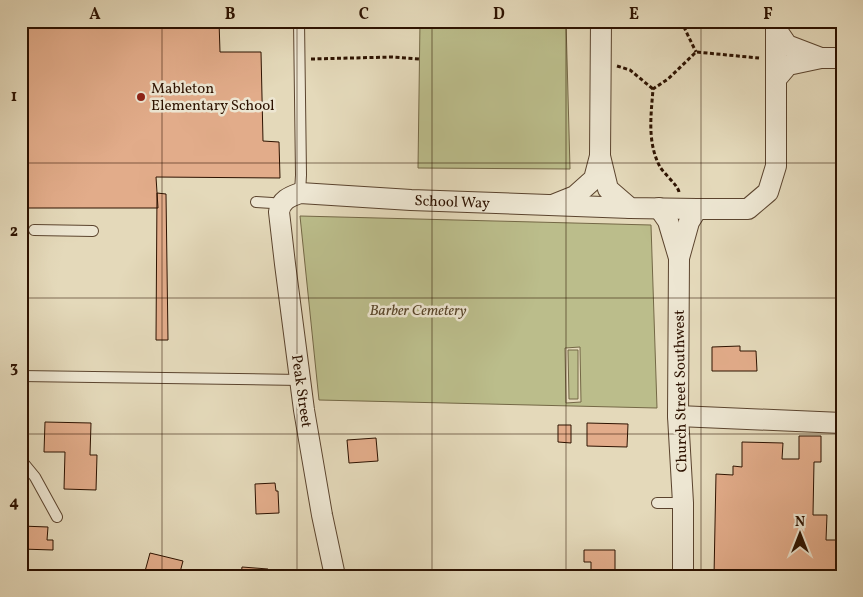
<svg xmlns="http://www.w3.org/2000/svg" width="863" height="597" viewBox="0 0 863 597" font-family="Vollkorn,serif">
<rect width="100%" height="100%" fill="#e4d9ba"/>
<filter id="stains"><feTurbulence type="fractalNoise" baseFrequency=".004" numOctaves="4"/><feColorMatrix values="0 0 0 0 .2 0 0 0 0 .09 0 0 0 0 .02 0 0 0 .5 -.17"/></filter>
<radialGradient id="worn" r=".72"><stop offset=".6" stop-color="#630" stop-opacity="0"/><stop offset="1" stop-color="#630" stop-opacity=".3"/></radialGradient>
<path fill="#bbbd8b" stroke="#746846" fill-rule="evenodd" d="M420,21H566L570,169L418,168Z
M300,216L651,225L657,408L319,400ZM580,347L581,402L566,403L565,348Z
M568,350H578V399H569Z"/>
<path fill="#e2ac8a" stroke="#2d1200" d="M21,21H219L220,52H261L263,141L279,142L280,178L156,177L158,208H21Z
M157,193L166,194L168,340H156Z
M740,346V351H756L757,371H712V347Z
M45,422L91,423L90,455H97L96,490L64,489L65,452H44Z
M587,423L628,424L627,447L587,446Z
M558,425H571V443L558,442Z
M799,436H821V462H814L813,515H827L826,540H842V576H714L716,474L733,475V466L742,467V442L783,443L782,459H799Z
M376,438L378,461L349,463L347,440Z
M275,483L276,491H278L279,513L256,514L255,484Z
M21,526L48,527L47,540H53V550L21,549Z
M584,550H615V576H591V562H584Z
M150,553L183,561L179,576L144,575Z
M242,567L268,569L267,576H241Z
M375,573L414,574V576H375Z"/>
<g fill="none" stroke-linecap="round" stroke-linejoin="round">
<g stroke="#5b442e" stroke-width="12">
<path id="lane" d="M299,21L301,175L300,193
M256,202L272,203L279,212
M34,230L93,231
M21,376L300,380
M21,460L35,477L57,517
M657,503H683"/>
</g>
<g stroke="#5b442e" stroke-width="22">
<g id="street">
<path d="M601,21L600,156L608,189L630,208L697,209H748L768,192L776,166V21"/>
<path d="M776,29L787,45L821,58"/>
<path d="M777,78L788,65L821,58H842"/>
<path d="M555,204L575,196L594,179L600,156"/>
<path d="M659,208L668,221L679,258"/>
<path d="M678,416L842,423"/>
<path id="s1" d="M335,576L322,515L304,410L285,264L279,212C281,200 289,197 300,193L411,200L630,208"/>
<path d="M683,576V503L678,416L679,258L689,222L697,209"/>
</g>
</g>
<path stroke="#2d1200" stroke-width="3" stroke-dasharray="4 2.5" stroke-linecap="butt" d="M681,21L696,52
M311,59L392,57L420,59
M617,66L630,70L653,89
M679,192C677,184 665,175 660,167C647,142 651,116 653,89L668,79L696,52L759,58"/>
<use href="#lane" stroke="#ede6d2" stroke-width="10"/>
<use href="#street" stroke="#ede6d2" stroke-width="20"/>
</g>
<path fill="none" stroke="#2d1200" stroke-width="1" stroke-opacity="0.55" d="M162,21V576M297,21V576M432,21V576M566,21V576M701,21V576M21,163H842M21,298H842M21,434H842"/>
<circle fill="#8f2418" stroke="#ede6d2" stroke-width="2" cx="141" cy="97" r="5"/>
<g text-anchor="middle" stroke-width="5" stroke-linejoin="round" paint-order="stroke">
<g font-size="15" fill="#2d1200" stroke="#ede6d2" text-anchor="start">
<text x="151" y="93">Mableton<tspan x="151" dy="17">Elementary School</tspan></text>
</g>
<g font-size="15" fill="#2d1200" stroke="#ede6d2">
<text dy="5" stroke="none"><textPath href="#s1" startOffset="551">School Way</textPath></text>
<text transform="translate(302 391) rotate(82)" y="5">Peak Street</text>
<text transform="translate(680 391) rotate(-91)" y="5">Church Street Southwest</text>
</g>
<g font-size="15" font-style="italic" fill="#58452a" stroke="#ede6d2">
<text x="418" y="315">Barber Cemetery</text>
</g>
</g>
<rect width="863" height="597" fill="none" stroke="#e4d9ba" stroke-width="55"/>
<g transform="translate(800 534)" stroke="#ede6d2" stroke-width="4" paint-order="stroke">
<path d="M0-4L9 19L0 12L-9 19Z" fill="#2d1200"/>
<text y="-8" font-size="14" font-weight="bold" text-anchor="middle" fill="#2d1200">N</text>
</g>
<rect x="28" y="28" width="808" height="542" fill="none" stroke="#2d1200" stroke-width="2"/>
<g font-size="16" text-anchor="middle" font-weight="bold" fill="#2d1200">
<text x="95" y="19">A</text>
<text x="230" y="19">B</text>
<text x="364" y="19">C</text>
<text x="499" y="19">D</text>
<text x="634" y="19">E</text>
<text x="768" y="19">F</text>
<text x="14" y="101">1</text>
<text x="14" y="236">2</text>
<text x="14" y="372">3</text>
<text x="14" y="507">4</text>
</g>
<rect width="100%" height="100%" filter="url(#stains)"/>
<rect width="100%" height="100%" fill="url(#worn)"/>
</svg>
